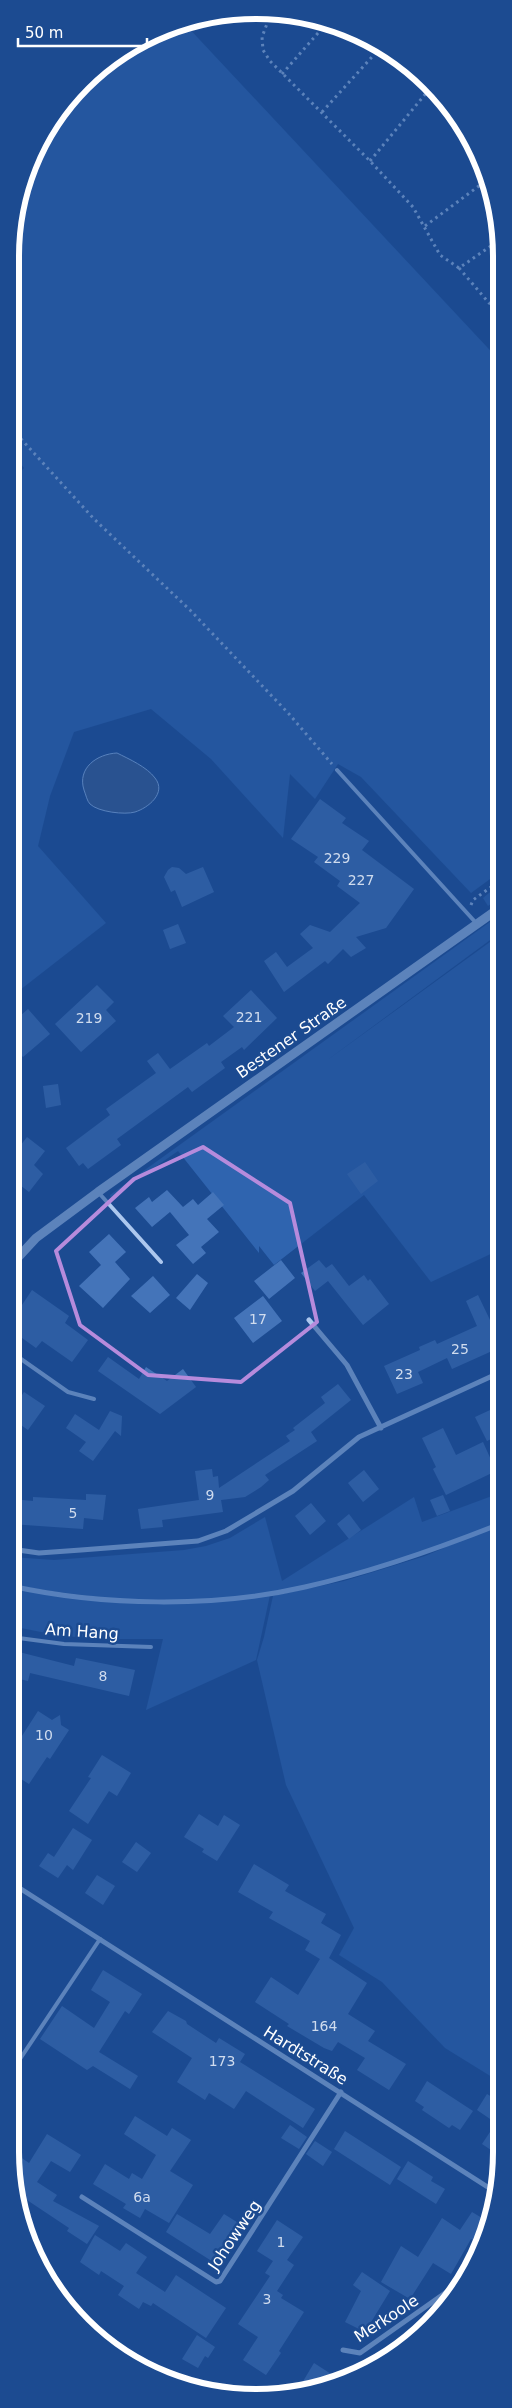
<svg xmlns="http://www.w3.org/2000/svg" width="512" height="2408" viewBox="0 0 512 2408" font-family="'DejaVu Sans',sans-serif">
<rect width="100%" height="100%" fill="#1c4b91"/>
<path fill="#2f64af" d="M184,23L501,362V871L471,893L361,777L338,764L315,799L290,774L283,838L211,759L151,709L74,732L50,796L38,846L106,923L11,997L12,481L24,468L12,453V224L43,133L106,61Z
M501,883V896L488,906L483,898Z
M501,914V932L326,1061L501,934V1243L497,1251L431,1282L364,1195L274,1265L259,1246V1253L178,1151L111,1198L110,1195Z
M500,1493V1522C431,1549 360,1577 287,1590C196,1606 101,1602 11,1584V1557L54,1560L184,1550L206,1546L230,1538L265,1517L282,1581L414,1497L422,1522Z
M500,1524V2082L445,2048L382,1982L339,1955L354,1928L286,1785L257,1660L264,1637L273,1596L344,1581L425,1556Z
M11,1587C95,1606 184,1605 270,1595L256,1660L146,1710L163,1639H111L61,1636L11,1626Z"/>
<path fill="#3b5c8f" stroke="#9fc2f0" d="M117,753C129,759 147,767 155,778C167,793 148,808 135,812C125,815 98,812 90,804C87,801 86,795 84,790C77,768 97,754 117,753Z"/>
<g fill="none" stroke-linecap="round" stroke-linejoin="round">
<path stroke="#9fc2f0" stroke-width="5" d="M11,1586C102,1606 214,1608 305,1587C372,1572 437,1549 500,1524"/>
</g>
<path fill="#4474b9" d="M320,799L346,818L342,823L369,841L362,850L414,889L386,928L356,937L366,948L351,957L343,949L328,964L325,961L284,992L264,961L276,952L287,967L313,948L300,934L310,925L330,932L360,903L337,886L340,881L314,862L318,857L291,839Z
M172,867L179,868L186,874L203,867L214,892L182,907L175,890L171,892L164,877L168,870Z
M178,924L186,943L170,949L163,930Z
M97,985L114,1002L106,1010L116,1021L81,1052L55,1024Z
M251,990L277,1018L244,1050L242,1047L221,1062L225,1068L192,1092L188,1087L117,1139L121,1145L88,1169L83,1163L79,1166L66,1148L110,1115L106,1109L156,1073L147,1061L158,1053L170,1069L207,1043L209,1046L234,1027L223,1016Z
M28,1009L50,1034L23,1057L11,1044L20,1036L11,1024Z
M58,1084L61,1105L46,1108L43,1086Z
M27,1137L45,1151L34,1165L43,1174L29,1192L11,1178V1158Z
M365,1162L378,1181L361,1194L347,1174Z
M167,1190L183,1207L193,1199L198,1205L213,1192L224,1205L207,1219L219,1232L201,1247L206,1253L193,1264L176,1245L189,1235L170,1212L152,1227L135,1208L149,1197L152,1202Z
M109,1234L126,1252L115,1262L130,1279L103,1308L79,1286L101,1265L89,1252Z
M281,1260L295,1278L269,1299L254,1281Z
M319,1260L326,1268L332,1264L349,1286L364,1275L368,1281L370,1279L389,1304L363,1325L328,1281L315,1291L301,1273Z
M197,1274L208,1283L190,1310L176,1298Z
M153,1276L170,1295L150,1313L131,1296Z
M32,1290L69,1316L65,1323L88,1340L72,1362L42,1341L36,1348L11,1330V1310L16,1314Z
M478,1295L490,1320L501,1315V1347L452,1369L447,1358L418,1372L423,1383L397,1394L384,1366L420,1350L419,1347L435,1340L437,1344L477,1326L466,1301Z
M263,1296L282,1321L253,1343L234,1318Z
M108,1357L139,1379L146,1367L167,1381L183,1369L196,1387L160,1414L98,1371Z
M338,1384L351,1400L311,1432L317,1441L265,1475L269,1480L261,1487L245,1497L221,1500L223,1512L162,1520L163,1527L141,1529L138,1509L199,1500L195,1471L212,1469L213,1477L218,1476L219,1488L290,1441L286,1436L295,1430L293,1428L325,1403L321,1397Z
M24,1392L45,1406L28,1430L11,1418V1399L17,1403Z
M501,1405V1434L487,1441L475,1417Z
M110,1411L122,1416L121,1436L115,1431L93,1461L79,1451L86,1442L66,1428L75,1414L99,1430Z
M443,1428L456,1455L483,1442L496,1471L446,1495L433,1469L436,1467L422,1438Z
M364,1470L379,1489L363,1502L348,1483Z
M86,1494L106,1495L103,1520L84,1518L83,1529L11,1524V1499L33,1501V1497L86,1500Z
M443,1495L450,1511L437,1516L430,1500Z
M311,1503L326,1521L310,1535L295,1516Z
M349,1514L361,1530L349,1539L337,1524Z
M11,1650L74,1666L76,1658L135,1670L129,1696L30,1673L28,1681L11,1677Z
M38,1711L52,1720L60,1715L61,1725L69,1730L50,1759L47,1757L29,1784L21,1779L12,1784L10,1746L17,1737L20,1739Z
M102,1755L131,1773L117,1796L109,1791L88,1824L69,1811L91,1778L88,1777Z
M199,1814L218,1826L224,1815L240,1825L217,1861L202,1852L204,1849L184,1837Z
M73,1828L92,1840L73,1870L67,1865L58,1878L39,1866L48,1853L54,1857Z
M136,1842L151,1853L137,1872L122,1862Z
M254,1864L289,1885L285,1891L326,1914L321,1923L341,1935L329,1958L367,1983L348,2014L375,2031L368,2041L406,2064L389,2090L357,2070L365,2058L338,2042L332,2051L324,2048L287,2026L289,2024L255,2002L271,1977L298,1995L320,1959L305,1950L310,1941L269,1918L273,1912L238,1892Z
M97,1875L115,1886L103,1905L85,1893Z
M103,1970L142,1994L129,2014L125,2011L99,2052L138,2076L130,2089L93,2066L87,2070L40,2039L62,2006L94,2028L110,2002L91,1990Z
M168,2011L186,2021L187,2024L216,2043L219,2038L245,2054L240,2062L315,2109L303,2128L246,2091L234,2109L209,2093L205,2100L177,2082L192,2058L152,2032Z
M427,2081L473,2111L460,2130L452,2125L449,2128L422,2110L424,2107L415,2101Z
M487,2094L500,2102V2156L482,2144L496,2123L477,2110Z
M135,2116L167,2136L172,2128L191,2140L170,2171L193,2185L169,2223L145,2209L140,2218L123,2208L126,2204L93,2184L105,2164L129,2179L132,2173L142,2179L156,2155L124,2134Z
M290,2125L307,2137L299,2149L281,2138Z
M345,2131L401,2167L390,2185L334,2149Z
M47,2134L81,2155L70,2172L51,2161L37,2182L57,2195L53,2201L99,2226L87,2244L67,2231L69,2228L18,2194L10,2150L29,2163Z
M315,2141L332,2152L323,2166L306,2154Z
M408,2161L433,2177L431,2181L445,2189L436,2204L397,2179Z
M472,2212L487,2221L481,2240L478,2239L476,2242L471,2239L451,2274L433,2263L410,2299L381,2282L401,2246L418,2257L442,2218L460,2230Z
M177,2214L210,2234L224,2214L240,2224L227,2245L230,2247L218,2265L166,2232Z
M277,2220L303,2237L287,2260L294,2265L277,2291L283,2295L281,2298L304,2312L279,2351L281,2353L266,2375L243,2360L258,2337L238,2324L270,2276L265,2273L273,2261L257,2251Z
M95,2235L120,2251L126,2243L147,2257L136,2273L165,2292L176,2275L226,2308L206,2338L153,2303L151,2306L143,2302L139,2309L118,2295L124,2286L101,2271L99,2275L80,2262Z
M362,2272L390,2291L365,2332L345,2322L361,2291L353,2285Z
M197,2335L215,2347L208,2358L205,2356L198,2368L182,2359Z
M314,2363L342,2381L335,2385L310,2388L302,2383Z"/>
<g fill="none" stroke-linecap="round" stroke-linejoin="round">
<path stroke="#acc7ee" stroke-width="3" stroke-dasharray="2.5 4" stroke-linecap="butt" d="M271,13L262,37L263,50L270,61L370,161L413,207L440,255L459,268L501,239
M282,74L326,24
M322,112L381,47
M473,146L484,163
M370,161L432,86
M425,226L487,180
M459,268L489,303L499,306L501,304
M12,429L94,519L190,610L289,714L332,764
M471,905L473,900L501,880"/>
<path stroke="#acc7ee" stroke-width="4" d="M337,770L477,924
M98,1192L161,1262
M11,1352L68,1392L94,1399
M11,1637L64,1644L151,1647
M10,2074L100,1939"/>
<path stroke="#acc7ee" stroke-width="5" d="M309,1320L347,1365L381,1428
M11,1549L39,1553L81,1550L198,1541L226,1531L293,1491L359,1437L501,1372
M10,1882L497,2193
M82,2197L216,2282L220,2281L341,2092
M343,2350L360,2353L465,2279"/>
<path stroke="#acc7ee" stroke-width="9" d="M11,1265L36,1238L98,1192L501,907"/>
</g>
<path d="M0 0H512V2408H0ZM203,1147L290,1203L317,1322L241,1382L148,1375L80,1325L56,1251L134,1179Z" fill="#1c4b91" fill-opacity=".55" fill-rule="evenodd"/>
<path fill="none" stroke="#b68bdc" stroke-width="4" stroke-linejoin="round" d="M203,1147L290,1203L317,1322L241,1382L148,1375L80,1325L56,1251L134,1179Z"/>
<g text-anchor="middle" stroke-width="5" stroke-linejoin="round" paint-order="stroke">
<g font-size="14" fill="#d0dcee">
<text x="337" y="863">229</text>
<text x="361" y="885">227</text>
<text x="249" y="1022">221</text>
<text x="89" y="1023">219</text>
<text x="258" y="1324">17</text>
<text x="460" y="1354">25</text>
<text x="404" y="1379">23</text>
<text x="210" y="1500">9</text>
<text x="73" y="1518">5</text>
<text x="103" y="1681">8</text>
<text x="44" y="1740">10</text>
<text x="324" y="2031">164</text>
<text x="222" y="2066">173</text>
<text x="142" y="2202">6a</text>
<text x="281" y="2247">1</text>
<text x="267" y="2304">3</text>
</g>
<g font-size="16" fill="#fff" stroke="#1c4b91">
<text transform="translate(291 1037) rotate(-35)" y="6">Bestener Straße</text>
<text transform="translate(82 1631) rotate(4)" y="6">Am Hang</text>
<text transform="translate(306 2055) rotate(32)" y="6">Hardtstraße</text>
<text transform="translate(234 2235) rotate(-56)" y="6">Johowweg</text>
<text transform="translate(386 2318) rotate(-33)" y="6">Merkoole</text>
</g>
</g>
<path d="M0 0H512V2408H0ZM256 19H256A237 237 0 0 1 493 256V2152A237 237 0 0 1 256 2389H256A237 237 0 0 1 19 2152V256A237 237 0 0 1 256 19Z" fill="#1c4b91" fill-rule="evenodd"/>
<path fill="none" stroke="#fff" stroke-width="6" d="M256 19H256A237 237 0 0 1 493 256V2152A237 237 0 0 1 256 2389H256A237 237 0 0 1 19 2152V256A237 237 0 0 1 256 19Z"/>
<path d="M18 38v8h129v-8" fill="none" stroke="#ffffff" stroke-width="2.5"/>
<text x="25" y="38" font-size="15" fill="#ffffff" stroke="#1c4b91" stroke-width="4" paint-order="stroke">50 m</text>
</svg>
